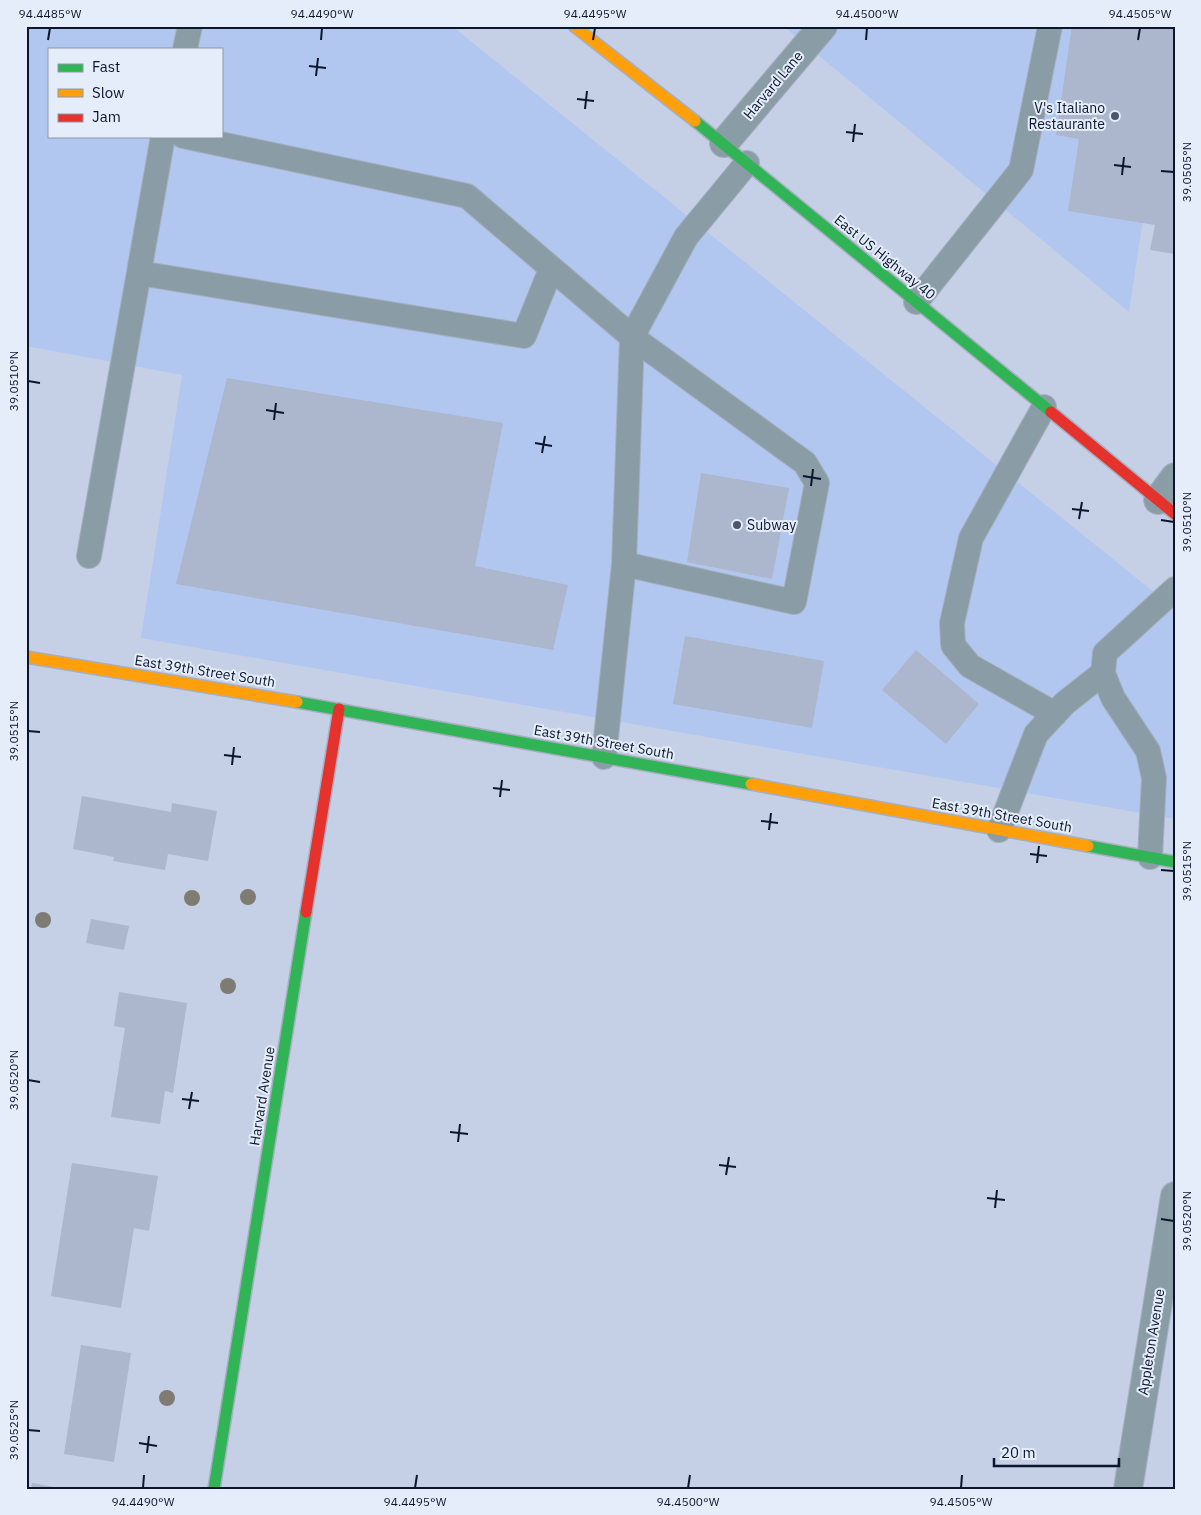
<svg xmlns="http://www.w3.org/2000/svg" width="1201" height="1515" viewBox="0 0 1201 1515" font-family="'IBM Plex Sans',sans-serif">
<rect width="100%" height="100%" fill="#c5d0e6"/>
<path fill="#b2c7f0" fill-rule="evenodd" d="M26,26H452L1175,609V819L141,638L182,375L26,346ZM49,49H221V136H49Z
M783,26H1172L1129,312Z"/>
<path fill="#acb6cc" d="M1072,26H1175V254L1150,250L1155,225L1068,211L1079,139L1056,135Z
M227,378L503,423L475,566L568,585L553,650L176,584Z
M701,473L789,488L772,579L687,562Z
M685,636L824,661L812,728L673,704Z
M916,650L979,704L946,744L882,690Z
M82,796L171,812L172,803L217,811L208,861L168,854L165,870L113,861L114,857L73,849Z
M91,919L129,926L124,950L86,943Z
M119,992L187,1003L173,1093L165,1091L160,1124L111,1117L125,1028L114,1026Z
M72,1163L158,1176L149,1231L134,1228L121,1308L51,1296Z
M81,1345L131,1353L114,1462L64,1454Z
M32,1483L59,1488V1489H31Z"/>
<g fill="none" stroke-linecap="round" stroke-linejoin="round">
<g stroke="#a6afc2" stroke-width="26">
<path id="lane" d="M185,49L190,26
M183,136L467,196L632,337L624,564L794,602L817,483L805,463L632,337L686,237L747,163
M139,273L524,336L551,269
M916,302L1021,170L1050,26
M1044,407L971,538L952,623L953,645L970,666L1055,714
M89,556L163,136
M604,757L624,564
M999,830L1036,734L1065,703L1103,673
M1150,857L1154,778L1148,751L1113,698L1103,673L1105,653L1175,589"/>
</g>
<g stroke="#a6afc2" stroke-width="30">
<path id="street" d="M724,143L823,26
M1158,500L1175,477
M1128,1489L1175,1196"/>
</g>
<g stroke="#a6afc2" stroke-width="14">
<path id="fast" d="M695,121L1051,412
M297,702L751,784
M1088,846L1175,862
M214,1489L306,912"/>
</g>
<g stroke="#a6afc2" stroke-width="14">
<path id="slow" d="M574,26L695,121
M26,657L297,702
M751,784L1088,846"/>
</g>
<g stroke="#a6afc2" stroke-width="14">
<path id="jam" d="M1051,412L1175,514
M306,912L339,709"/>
</g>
<use href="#lane" stroke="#8a9da7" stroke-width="24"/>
<use href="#street" stroke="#8a9da7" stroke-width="28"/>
<use href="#fast" stroke="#30b455" stroke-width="11"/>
<use href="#slow" stroke="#ff9f0a" stroke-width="11"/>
<use href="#jam" stroke="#e5322d" stroke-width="11"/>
</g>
<g fill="#7e7b73">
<circle cx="248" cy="897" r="8"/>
<circle cx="192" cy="898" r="8"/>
<circle cx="43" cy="920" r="8"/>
<circle cx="228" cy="986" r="8"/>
<circle cx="167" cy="1398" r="8"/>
</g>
<path fill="none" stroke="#0b162d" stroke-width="2" d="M48,40L50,28M321,40L322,28M593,40L595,28M866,40L867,28M1138,40L1140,28M309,66L326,68M316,76L318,58M577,99L594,101M585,109L587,91M846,132L863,134M853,142L855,124M1114,165L1131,167M1161,171L1174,172M1122,175L1124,157M28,381L40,383M266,410L284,413M274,420L276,403M535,443L552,446M542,453L545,436M803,476L821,479M811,486L813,469M1072,509L1089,511M1079,519L1082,502M1161,520L1174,522M28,731L40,732M224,755L241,757M232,765L234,747M493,788L510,790M500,797L502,780M761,821L778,823M769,830L771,813M1030,854L1047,856M1037,863L1039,846M1161,870L1174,871M28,1080L40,1082M182,1099L199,1101M189,1109L192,1092M450,1132L468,1134M458,1142L460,1124M719,1165L736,1167M726,1175L729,1157M987,1198L1005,1200M995,1208L997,1190M1161,1219L1174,1221M28,1430L40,1431M139,1443L157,1446M147,1453L149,1436M143,1488L144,1475M415,1488L417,1475M688,1488L690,1475M961,1488L962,1475"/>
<g fill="#4c576e" stroke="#e5edfa" stroke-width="2">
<circle cx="1115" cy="116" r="5"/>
<circle cx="737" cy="525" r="5"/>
</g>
<g text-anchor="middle" stroke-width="4" stroke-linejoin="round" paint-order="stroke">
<g font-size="14" fill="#0b162d" stroke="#e5edfa">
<text transform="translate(773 85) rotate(-50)" y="5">Harvard Lane</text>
<text transform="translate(885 257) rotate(39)" y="5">East US Highway 40</text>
<text transform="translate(205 671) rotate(9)" y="5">East 39th Street South</text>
<text transform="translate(604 742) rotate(10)" y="5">East 39th Street South</text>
<text transform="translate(1002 815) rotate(10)" y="5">East 39th Street South</text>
<text transform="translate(262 1096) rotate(-81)" y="5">Harvard Avenue</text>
<text transform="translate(1151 1342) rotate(-81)" y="5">Appleton Avenue</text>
</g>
<g font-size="14" fill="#0b162d" stroke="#e5edfa" text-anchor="end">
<text x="1105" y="113">V's Italiano<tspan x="1105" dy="16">Restaurante</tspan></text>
<text x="747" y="530" text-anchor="start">Subway</text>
</g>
</g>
<rect width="1201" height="1515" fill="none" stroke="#e5edfa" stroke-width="55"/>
<rect x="48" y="48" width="175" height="90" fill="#e5edfa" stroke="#8e97a8"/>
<rect x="58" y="64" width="25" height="8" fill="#30b455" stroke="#8e97a8"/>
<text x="92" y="72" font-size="15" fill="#0b162d">Fast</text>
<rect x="58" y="89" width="25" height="8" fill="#ff9f0a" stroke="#8e97a8"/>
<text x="92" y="98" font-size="15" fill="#0b162d">Slow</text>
<rect x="58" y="114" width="25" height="8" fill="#e5322d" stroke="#8e97a8"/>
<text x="92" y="122" font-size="15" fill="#0b162d">Jam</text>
<path d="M994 1458v8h125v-8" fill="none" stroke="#0b162d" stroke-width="2.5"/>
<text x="1001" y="1458" font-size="15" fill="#0b162d" stroke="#e5edfa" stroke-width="4" paint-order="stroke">20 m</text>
<rect x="28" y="28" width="1146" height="1460" fill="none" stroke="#0b162d" stroke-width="2"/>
<g font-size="12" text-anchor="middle" fill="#0b162d">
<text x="50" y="18">94.4485°W</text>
<text x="322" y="18">94.4490°W</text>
<text x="595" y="18">94.4495°W</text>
<text x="867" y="18">94.4500°W</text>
<text x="1140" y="18">94.4505°W</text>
<text transform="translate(1187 172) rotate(-90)" y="4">39.0505°N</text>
<text transform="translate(14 381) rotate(-90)" y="4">39.0510°N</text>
<text transform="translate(1187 522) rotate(-90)" y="4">39.0510°N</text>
<text transform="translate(14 731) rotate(-90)" y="4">39.0515°N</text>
<text transform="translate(1187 871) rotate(-90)" y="4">39.0515°N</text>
<text transform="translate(14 1080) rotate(-90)" y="4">39.0520°N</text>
<text transform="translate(1187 1221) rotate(-90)" y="4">39.0520°N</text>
<text transform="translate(14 1430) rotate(-90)" y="4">39.0525°N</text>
<text x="143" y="1506">94.4490°W</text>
<text x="415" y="1506">94.4495°W</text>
<text x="688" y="1506">94.4500°W</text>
<text x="961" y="1506">94.4505°W</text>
</g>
</svg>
